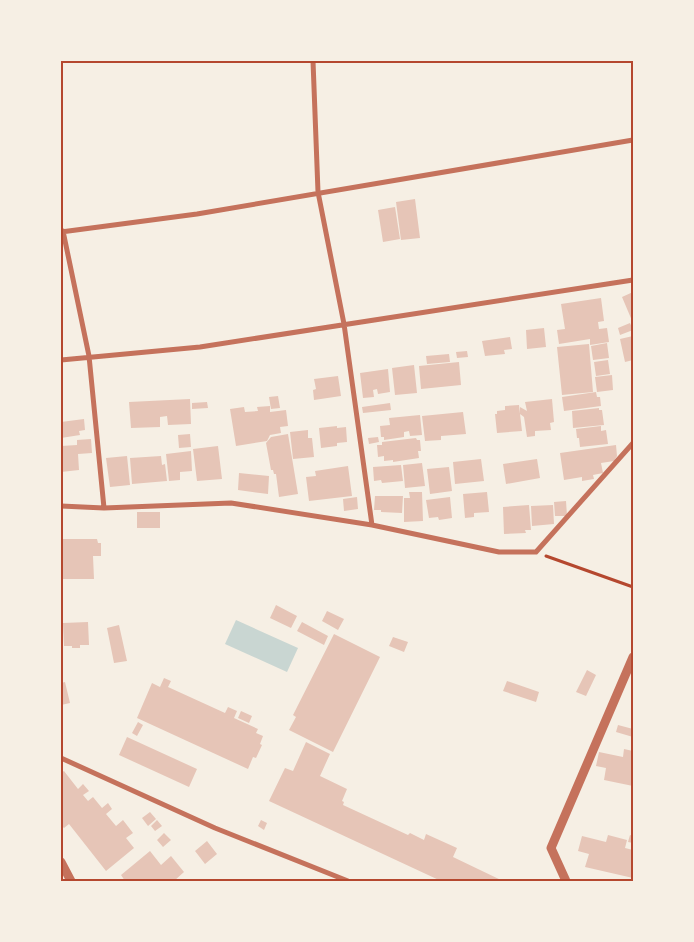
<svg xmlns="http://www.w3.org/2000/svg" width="694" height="942" viewBox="0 0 694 942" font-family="Mulish,sans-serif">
<rect width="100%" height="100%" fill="#f6efe4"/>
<path fill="#c9d6d2" d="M236,620L298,648L287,672L225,644Z"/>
<path fill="#e6c5b7" d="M415,199L420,238L401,240L396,202Z
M395,207L400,239L383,242L378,210Z
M633,292V323L622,297Z
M601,298L604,321L598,322L599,329L607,328L609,342L590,345V339L559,344L557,330L565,329L561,304Z
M630,323L633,330L620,335L618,328Z
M544,328L546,347L527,349L526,330Z
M633,336V360L625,362L620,339Z
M510,337L512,349L504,350L505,354L485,356L482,341Z
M607,343L609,358L593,360L591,346Z
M589,344L593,392L562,395L557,347Z
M467,351L468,357L457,358L456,352Z
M449,354L450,362L427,364L426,356Z
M608,360L610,374L596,376L594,362Z
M459,362L461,385L421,389L419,366Z
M414,365L417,393L395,395L392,368Z
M388,369L390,392L378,394L377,389L373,390L374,397L363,398L360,373Z
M612,375L613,390L597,392L595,377Z
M338,376L341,396L314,400L313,390L316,389L314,379Z
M596,392L597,397H600L601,406L564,411L562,397Z
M278,396L280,408L271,409L269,397Z
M190,399L191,424L168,425L167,416L160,417V427L131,428L129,402Z
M552,399L554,422L550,423L551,430L535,431V436L527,437L524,417L520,414V407L527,411L525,402Z
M207,402L208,408L192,409V403Z
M390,403L391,410L363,413L362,407Z
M519,405L522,431L497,433L495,414H497V411L505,410V406Z
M270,406V412L286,410L288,426L280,427L281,433L270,435L267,441L236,446L230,409L244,407L245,412L258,411L257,407Z
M599,408V410H602L604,425L573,428L572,411Z
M463,412L466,434L441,436V440L425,441L422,416Z
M420,415L422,435L410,436L409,431L404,432V437L384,440V437H381L380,426L390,425L389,418Z
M84,419L85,430L79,431L80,435L61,438V422Z
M337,426V428L346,427L347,442L337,443V446L321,448L319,428Z
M601,426V431L606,430L608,444L580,447L579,438H577L576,429Z
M308,430V438H312L314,457L293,459L290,432Z
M190,434L191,447L179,448L178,435Z
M288,434L298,494L279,497L276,474H274L273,470H271L266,443L271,437Z
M378,437L379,442L369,444L368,438Z
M416,438L417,440H420L421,451H418L419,458L393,462V460L384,461V456L378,457L377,445H382V442Z
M91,439L92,453L78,454L79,470L61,472V446L77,445V440Z
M616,445L617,456L614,461L601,463L603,473L593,475L594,479L582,481V477L564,480L560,453Z
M218,446L222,479L197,481L193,449Z
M191,451L192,471L180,472V480L169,481L166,454Z
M127,456L130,485L110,487L106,458Z
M161,456L162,465L165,464L167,481L132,484L130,458Z
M481,459L484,481L455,484L453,462Z
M537,459L540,478L506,484L503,464Z
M422,463L425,486L405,488L403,465Z
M401,465L403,481L382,483L381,480L374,481L373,467Z
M348,466L352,496L309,501L306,477L316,476L315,471Z
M449,467L452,491L430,494L427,469Z
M239,473L269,476L268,494L238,490Z
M409,492H422L423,521L404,522V498H410Z
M487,492L489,512L474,513V517L465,518L463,494Z
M375,496H403L402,513L381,512V510H374Z
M357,497L358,509L344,511L343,499Z
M450,497L452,518L439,520L438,517L429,518L426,500Z
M566,501L567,516H555L554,502Z
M529,505L531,530H525L526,533L504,534L503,507Z
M553,505L554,524L532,526L531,506Z
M137,512H160V528H137Z
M61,539H97L98,543H101V556H93L94,579H61Z
M276,605L297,616L291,628L270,618Z
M327,611L344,619L338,630L322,621Z
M88,622L89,645H80V648H72V646H64L63,623Z
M302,622L328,636L324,645L297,631Z
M119,625L127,661L114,663L107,628Z
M334,634L380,657L333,752L289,730L296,717L293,715Z
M393,637L408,642L404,652L389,646Z
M587,670L596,675L586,696L576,692Z
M164,678L171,681L168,687L225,713L228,707L237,711L234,718L258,729L256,733L263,736L260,744L262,745L256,758L253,757L248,769L137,718L152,683L160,687Z
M507,681L539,692L536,702L503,691Z
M65,682L70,703L61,705V683Z
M241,711L252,716L249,723L238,718Z
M138,722L143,725L137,736L132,733Z
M618,725L633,729V737L616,732Z
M127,737L197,769L189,787L119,755Z
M306,742L330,754L320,776L347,789L342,801L344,802L343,805L408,835L410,833L424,840L426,834L457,848L453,857L503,881H441L269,801L285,768L293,771Z
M624,749L633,751V786L604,780L606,768L596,766L599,752L623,757Z
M64,771L78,789L83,784L89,791L83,795L88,801L93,797L102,808L108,803L112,809L106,814L116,826L123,820L133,833L126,838L134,848L106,871L69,824L64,828L61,825V773Z
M150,812L156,819L148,826L142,818Z
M157,820L162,826L155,831L151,826Z
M261,820L267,823L264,830L258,826Z
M164,833L171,840L163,847L157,840Z
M608,835L627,840L625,848L633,850V878L585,867L589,854L578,851L582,836L606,842Z
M630,835L633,836V843L628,842Z
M207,841L217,854L205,864L195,851Z
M150,851L161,865L171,856L184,872L174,881H125L121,875Z"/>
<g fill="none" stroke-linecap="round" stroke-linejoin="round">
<path stroke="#b5482f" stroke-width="3" d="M546,556L633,587"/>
<path stroke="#c5725c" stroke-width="5" d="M313,61L318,192L344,324L372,525
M63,231L89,356L104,508
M61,232L197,214L633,140
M61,360L200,347L633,280
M61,506L104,508L231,503L372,525L499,552H536L633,443
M61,758L215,828L348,881"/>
<path stroke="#c5725c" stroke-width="9" d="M61,862L71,881
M566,881L551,848L633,657"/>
</g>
<rect width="694" height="942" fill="none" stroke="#f6efe4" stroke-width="125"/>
<rect x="62" y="62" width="570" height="818" fill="none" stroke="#b5482f" stroke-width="2"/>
</svg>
